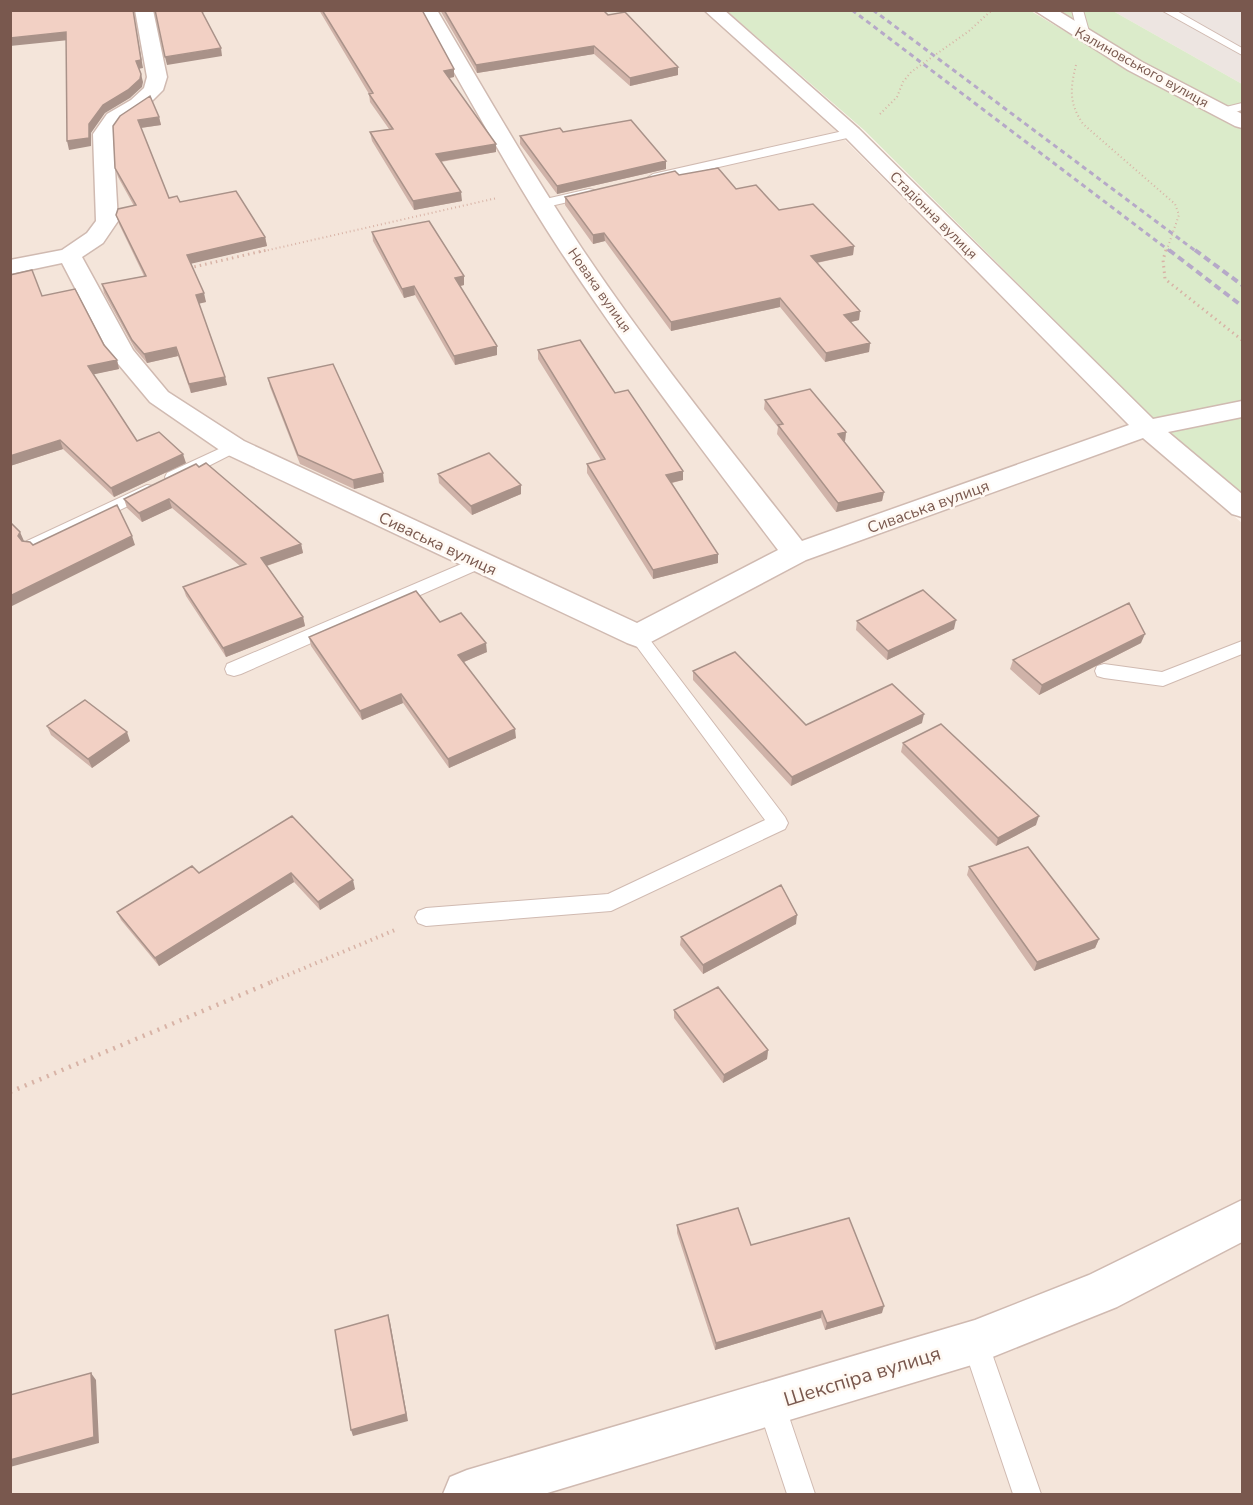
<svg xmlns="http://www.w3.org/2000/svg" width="1253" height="1505" viewBox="0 0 1253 1505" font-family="'Nunito Sans',sans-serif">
<rect width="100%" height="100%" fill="#fdf4ec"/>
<path fill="#f4e5da" d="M10,11H704L837,132L1127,424L1242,523V1494H11Z"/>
<path fill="#ede5e1" d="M1113,11H1242V84Z"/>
<path fill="#dbebca" d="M727,11H1031L1126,68L1242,129V494L1156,421L864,130Z
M1056,11H1113L1242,84V114L1145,63Z"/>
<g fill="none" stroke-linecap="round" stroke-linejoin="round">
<g stroke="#d0bab1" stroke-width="2">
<path id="service" d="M1072,10H1083L1090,35L1088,37H1080L1078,35Z
M1161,10H1175L1242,48V55Z
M1242,103V110L1222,116L1216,112L1218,109Z
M852,129L856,130V136L653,182L647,178L653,174Z
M589,189L594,190L595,193L594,196L542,208L535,204L537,201Z
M234,442L240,444L242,447L240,450L179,481H167L165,477L167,473Z
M147,485L153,486L155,490L153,494L39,549H27L24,545L27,541Z
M480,556L486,558L489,562L486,566L241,674L234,676L227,674L225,669L227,664Z
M638,630L644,632L785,817L788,823L785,829L611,911L426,926L418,923L415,917L418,911L426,908L608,894L765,820L632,640L629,636L632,632Z
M1242,641V654L1163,686L1104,678L1097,676L1095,671L1097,666L1104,664L1162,672Z
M975,1329L984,1333L988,1342L1041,1494H1013L962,1342L966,1333Z
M771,1389L781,1393L815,1494H787L757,1403L761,1393Z"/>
</g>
<g stroke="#d0bab1" stroke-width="3">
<path id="minor" d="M135,10H153L167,77L163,90L145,108L121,122L113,134L118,221L103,243L82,257L133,350L168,392L244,441L637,623L778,550C703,451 628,353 559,249C509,172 465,91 419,10H437C484,90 530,170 581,247C649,349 726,444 802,541L1129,425L845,137L704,10H724L859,129L1153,419L1242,401V417L1168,432L1242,494V517L1232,514L1143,438L806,560L649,643L638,647L627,643L224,453L150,402L109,353L62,263L10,274V260L62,250L87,233L96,221L93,134L107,114L131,100L144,88L147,77Z
M1242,1200V1242L1117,1307L975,1364L544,1494H443L450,1477L467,1470L975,1320L1089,1275Z"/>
</g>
<g stroke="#d0bab1" stroke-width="3">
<path id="tertiary" d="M1034,10H1057L1142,62L1242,114V128L1235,126L1128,70Z"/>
</g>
<path stroke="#d8b3a6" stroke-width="2" stroke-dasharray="1 3" stroke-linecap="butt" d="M1076,65C1070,89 1069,103 1083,124L1175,204L1179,215L1166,252
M880,114L897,97L903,82L911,72L969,31L992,10
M260,252L497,198"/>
<path stroke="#d8b3a6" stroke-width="3" stroke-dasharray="1.5 4" stroke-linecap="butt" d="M1166,250L1163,260L1165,279L1242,340
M189,268L267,250"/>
<path stroke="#d8b3a6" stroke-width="4" stroke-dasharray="1.5 4.5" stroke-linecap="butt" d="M271,982L395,930"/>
<path stroke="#d8b3a6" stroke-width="4.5" stroke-dasharray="2 6" stroke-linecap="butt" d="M10,1092L274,981"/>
<use href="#service" fill="#fff" fill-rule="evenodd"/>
<use href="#minor" fill="#fff" fill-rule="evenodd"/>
<use href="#tertiary" fill="#fff" fill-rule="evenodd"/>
<path stroke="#b6a9c8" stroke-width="3" stroke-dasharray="5 4" stroke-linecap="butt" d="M852,10L1171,252
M873,10L1197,252"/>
<path stroke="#b6a9c8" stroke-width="4" stroke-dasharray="7 4.5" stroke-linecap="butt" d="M1169,250L1242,306
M1195,250L1242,285"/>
</g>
<path fill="#d0b3a9" d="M319,10H422L454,69V77L449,78L496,152L441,162L462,201L414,210L372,141L370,132L389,129L370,102L369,94Z
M440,10H603L678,75L630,86L594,54L477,73Z
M159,117L161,125L141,128L169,198L265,237L267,246L191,263L206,302L199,303L225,377L227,385L191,393L178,356L147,363L135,349L104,293L102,284L144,276L119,224L116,215L134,206L118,177L115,168L113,126Z
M520,136L666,169L557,194L520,144Z
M679,175L736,189L854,246L853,255L817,263L860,311L859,320L850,322L870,343L869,352L825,362L780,307L671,331L605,241L593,244L565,205V197Z
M372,232L464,276V285L460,286L497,355L455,365L415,295L404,298L373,241Z
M10,275L42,296L104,345L117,360L119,369L93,374L137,441L186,463L114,497L63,449L10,466Z
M538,350L615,393L683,471V480L672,483L718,563L653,579L587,473V464L601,460L538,359Z
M268,378L384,482L354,489L300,464L270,387Z
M765,400L846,432L845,441L844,442L884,492L882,501L836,512L777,434L778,427L764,409Z
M196,464L301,544L303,553L267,566L303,617L305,626L226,657L186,596L183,587L240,566L172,508L142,522L127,508L124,499Z
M438,474L521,485V494L472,515L439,483Z
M857,621L954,629L887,660L856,630Z
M440,622L487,652L464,662L516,738L449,768L403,703L362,720L311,646L309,637Z
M1141,643L1039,695L1010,669L1013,660Z
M693,671L806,725L922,723L791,786L693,680Z
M47,726L130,741L92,768L51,735Z
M903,743L1036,825L996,846L901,752Z
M292,816L355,889L320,910L294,882L159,966L121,920L117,912L199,873Z
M969,867L1099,939L1095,948L1034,971L967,875Z
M796,924L703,974L680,945L681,937Z
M674,1010L768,1050L767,1059L723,1083L674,1018Z
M677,1225L751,1245L882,1313L825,1330L821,1318L715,1350L677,1233Z"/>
<path fill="#a99289" d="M133,10L143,68L138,69L136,61Z
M200,10H214L200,13Z
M66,32L69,40L10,46V38Z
M594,46V54L477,73L476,65Z
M221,48L222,56L167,65L165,57Z
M678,67V75L630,86V78Z
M454,69V77L444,79V71Z
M141,74L143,82L142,87L130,98L105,113L91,133V146L69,150L67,141L89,124L103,105Z
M159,117L161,125L140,128L138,120Z
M496,144V152L437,162L436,154Z
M666,161V169L557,194V186Z
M461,192L462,201L414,210L413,201Z
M604,233L605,241L593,244V235Z
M265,237L267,246L190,264L187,255Z
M854,246L853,255L810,264L811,256Z
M464,276V285L456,287L455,278Z
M414,286L415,295L404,298L402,289Z
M204,293L206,302L198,304L196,295Z
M780,298V307L671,331V322Z
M860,311L859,320L843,324L844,315Z
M870,343L869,352L825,362L826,353Z
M497,346V355L455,365L454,356Z
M176,347L178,356L147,363L144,354Z
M117,360L119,369L91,375L88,366Z
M225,377L227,385L191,393L189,384Z
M846,432L845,441L837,443L838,434Z
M60,440L63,449L10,466V456Z
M183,454L186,463L114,497L111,488Z
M683,471V480L666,484V475Z
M383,473L384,482L354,489L353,480Z
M521,485V494L472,515L471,506Z
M884,492L882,501L836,512L838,503Z
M169,499L172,508L142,522L139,513Z
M20,532L24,541L22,545L18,536Z
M132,536L135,545L10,607V596Z
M301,544L303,553L263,567L261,558Z
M718,554V563L653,579V570Z
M303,617L305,626L226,657L223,648Z
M956,620L954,629L887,660L888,651Z
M1145,634L1141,643L1039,695L1042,685Z
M486,643L487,652L459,664L458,655Z
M401,694L403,703L362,720L360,711Z
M924,714L922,723L791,786L792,777Z
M515,729L516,738L449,768L448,759Z
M127,732L130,741L92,768L88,759Z
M1039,816L1036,825L996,846L998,838Z
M291,873L294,882L159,966L155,958Z
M353,880L355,889L320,910L318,902Z
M797,915L796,924L703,974V965Z
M1099,939L1095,948L1034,971L1037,962Z
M768,1050L767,1059L723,1083L724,1075Z
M884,1306L882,1313L825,1330L827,1323Z
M822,1311L821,1318L715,1350L716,1343Z
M388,1315L390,1322L408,1421L353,1436L351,1430Z
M91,1373L96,1380L99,1443L10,1467V1460Z"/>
<path fill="#f2d0c4" stroke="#a99289" stroke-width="1.5" d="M10,10H133L141,60L136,61L141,74L140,79L128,90L103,105L89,124V138L67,141L66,32L10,38Z
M155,10H201L221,48L165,57Z
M322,10H422L454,69L444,71L496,144L436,154L461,192L413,201L370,132L393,129L369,94L373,93Z
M444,10H603L608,15L625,12L678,67L630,78L594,46L476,65Z
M150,96L159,117L138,120L169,198L177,196L180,202L236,191L265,237L187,255L204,293L196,295L225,377L189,384L176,347L144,354L132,340L102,284L146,276L116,215L118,209L136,205L115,168L113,126L120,116Z
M631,120L666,161L557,186L520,136L560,128L563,132Z
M718,168L736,189L756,185L779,210L813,204L854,246L811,256L860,311L844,315L870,343L826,353L780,298L671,322L604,233L593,235L565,197L675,171L679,175Z
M429,221L464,276L455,278L497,346L454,356L414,286L402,289L372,232Z
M32,270L42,296L75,289L104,345L117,360L88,366L137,441L159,432L183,454L111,488L60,440L10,456V275Z
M580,340L615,393L628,390L683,471L666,475L718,554L653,570L587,464L605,459L538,350Z
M333,364L383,473L353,480L298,455L268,378Z
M810,389L846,432L838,434L884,492L838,503L778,425L783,424L765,400Z
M489,453L521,485L471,506L438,474Z
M206,463L301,544L261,558L303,617L223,648L183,587L246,564L169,499L139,513L124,499L196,464L199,467Z
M117,505L132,536L10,596V522L20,532L18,536L22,541L30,542L33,545Z
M923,590L956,620L888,651L857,621Z
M416,591L440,622L461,613L486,643L458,655L515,729L448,759L401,694L360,711L309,637Z
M1129,603L1145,634L1042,685L1013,660Z
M735,652L806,725L892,684L924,714L792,777L693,671Z
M85,700L127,732L88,759L47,726Z
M941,724L1039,816L998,838L903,743Z
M292,816L353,880L318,902L291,873L155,958L117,912L192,866L199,873Z
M1028,847L1099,939L1037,962L969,867Z
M781,885L797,915L703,965L681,937Z
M718,987L768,1050L724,1075L674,1010Z
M738,1208L751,1245L849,1218L884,1306L827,1323L822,1311L716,1343L677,1225Z
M388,1315L406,1414L351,1430L335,1330Z
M91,1373L94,1437L10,1460V1395Z"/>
<g text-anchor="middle" stroke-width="5" stroke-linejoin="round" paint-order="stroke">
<g font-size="14" fill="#79584e" stroke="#fff9f3">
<text transform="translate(1142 67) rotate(29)" y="5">Калиновського вулиця</text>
<text transform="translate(934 215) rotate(45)" y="5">Стадіонна вулиця</text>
<text transform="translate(600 290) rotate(55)" y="5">Новака вулиця</text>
</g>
<g font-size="16" fill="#79584e" stroke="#fff9f3">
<text transform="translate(928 506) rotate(-20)" y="6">Сиваська вулиця</text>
<text transform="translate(438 543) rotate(25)" y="6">Сиваська вулиця</text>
</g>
<g font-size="20" fill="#79584e" stroke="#fff9f3">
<text transform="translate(862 1376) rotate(-17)" y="7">Шекспіра вулиця</text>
</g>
</g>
<rect width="1253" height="1505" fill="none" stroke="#79584e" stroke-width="24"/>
</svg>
